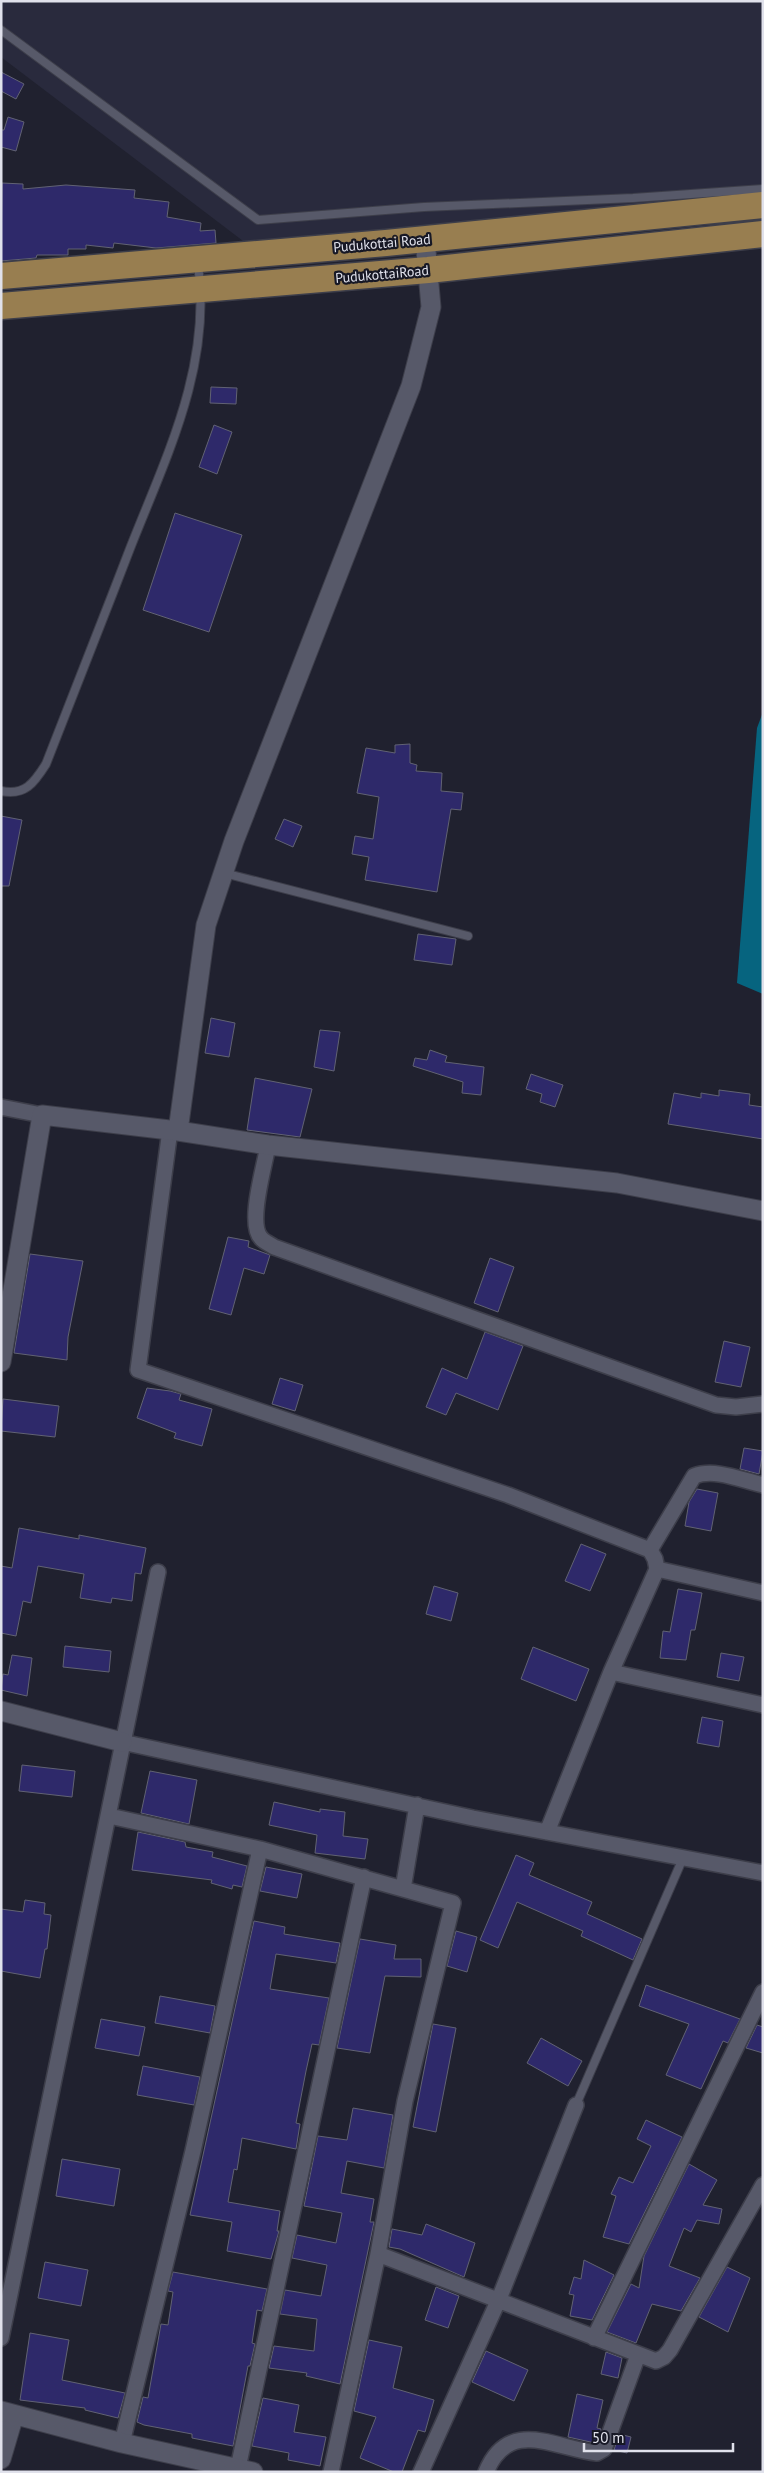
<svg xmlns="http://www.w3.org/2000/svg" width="764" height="2473" viewBox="0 0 764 2473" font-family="'PT Sans',sans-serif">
<rect width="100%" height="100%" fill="#20212f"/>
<path fill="#292a3d" d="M1,1H763V195L247,244L1,57Z"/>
<path fill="#06647f" d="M763,712V994L737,983L757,728Z"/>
<path fill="#2e296a" stroke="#616273" d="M1,72L24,84L16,99L1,91Z
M8,117L24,122L16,151L1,147V130H4Z
M2,183L23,184V189L66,185L135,190L134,198L169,202L167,217L201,223L200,231L215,230L216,243L156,248L114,243L113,248L86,245V249H68V255H37L36,258L1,261Z
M211,387L237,388L236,404L210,403Z
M214,425L232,432L217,474L199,467Z
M175,513L242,535L209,632L143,610Z
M410,744V763L417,765L416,771L442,773L441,791L463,793L461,810L451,809L437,892L365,880L369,857L352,854L355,836L373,839L379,797L357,793L366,748L395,753V745Z
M1,816L22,820L9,886H1Z
M284,819L302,826L293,847L275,839Z
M418,934L456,939L452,965L414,960Z
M211,1018L235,1023L229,1057L205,1053Z
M320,1030L340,1032L334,1071L314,1067Z
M430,1050L447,1056L445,1062L484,1067L481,1095L462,1093L463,1082L413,1066L415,1058L427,1060Z
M531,1074L563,1085L555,1107L540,1102L542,1094L526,1089Z
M255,1078L312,1089L300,1137L247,1130Z
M719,1090L750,1094L749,1105L763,1107V1139L668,1124L674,1093L701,1098V1093L719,1096Z
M228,1237L249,1241L248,1247L270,1255L264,1274L244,1268L231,1315L209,1309Z
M30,1254L83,1261L68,1337L67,1360L14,1353Z
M490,1258L514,1267L498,1312L474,1303Z
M485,1332L523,1346L498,1410L456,1393L446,1415L426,1407L442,1368L467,1379Z
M724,1341L750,1347L741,1387L715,1382Z
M280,1378L303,1385L295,1411L272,1404Z
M147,1388L170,1391L181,1394L179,1400L212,1409L202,1446L174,1438L176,1433L137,1418Z
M3,1399L59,1406L55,1437L1,1431Z
M744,1448L763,1451L759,1474L740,1469Z
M697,1489L718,1493L711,1531L685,1526L689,1502Z
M19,1528L79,1539V1535L146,1548L141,1574L135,1573L132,1601L112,1598L111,1603L80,1598L84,1574L38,1566L31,1603L23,1601L16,1636L1,1633V1566L12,1568Z
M581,1544L606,1554L590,1591L565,1581Z
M434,1586L458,1593L451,1621L426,1614Z
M678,1589L702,1593L695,1630H691L686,1660L660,1658L663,1631L670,1632Z
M65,1646L111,1651L109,1672L63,1667Z
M533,1647L589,1669L576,1701L521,1679Z
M721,1653L744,1657L739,1681L717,1677Z
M12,1655L32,1658L27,1696L1,1690L3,1674L8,1675Z
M702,1717L723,1721L719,1747L697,1743Z
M22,1765L75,1771L72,1797L19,1791Z
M150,1771L197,1780L189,1824L141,1813Z
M274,1802L320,1812V1809L345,1812L343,1836L368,1839L365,1859L315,1853L317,1835L269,1825Z
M138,1832L185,1842L186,1847L213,1852L212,1857L247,1866L242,1887L233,1885L232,1889L211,1883L212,1880L132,1870Z
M516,1855L534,1863L529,1875L592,1902L587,1914L642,1939L633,1960L581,1936L583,1931L517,1902L498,1948L480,1940Z
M266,1867L302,1874L297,1898L260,1891Z
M25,1900L45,1903L44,1914L51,1915L47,1949H45L40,1978L1,1971V1909L23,1912Z
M254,1921L285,1927L284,1934L340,1943L336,1963L276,1954L270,1989L329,1998L319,2045L312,2044L306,2071L296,2123L300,2124L296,2149L242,2138L237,2170L234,2169L228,2202L280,2211L277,2231H279L271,2259L227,2251L232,2222L190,2215Z
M456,1931L477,1937L467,1972L447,1966Z
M360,1939L396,1945L394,1959H421V1977L385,1976L370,2053L337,2048Z
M646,1985L740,2019L728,2043L723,2041L701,2089L666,2075L689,2024L639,2006Z
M160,1996L215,2006L210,2033L155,2023Z
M101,2019L145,2027L139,2056L95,2048Z
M433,2024L456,2028L436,2132L413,2127Z
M757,2025L763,2027V2053L746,2048Z
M541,2038L582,2061L568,2086L527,2063Z
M143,2066L200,2077L194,2105L137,2095Z
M353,2108L393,2115L384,2168L347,2161L341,2193L374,2199L370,2222H374L340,2384L306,2376L307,2373L269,2368L274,2346L314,2351L317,2319L280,2314L285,2290L321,2296L327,2265L292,2258L297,2235L336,2243L342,2213L304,2206L318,2136L347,2140Z
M646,2120L682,2137L629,2244L603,2237L616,2196L611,2194L619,2177L633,2183L651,2146L637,2139Z
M62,2159L120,2169L114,2206L56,2196Z
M689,2164L717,2180L703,2205L722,2209L719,2224L697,2220L691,2232L684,2228L669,2266L700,2278L681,2311L652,2304L636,2343L607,2332L631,2284L639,2288L644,2256Z
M426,2224L475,2243L464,2277L400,2249L389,2247L392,2229L422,2235Z
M584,2260L614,2275L592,2320L570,2316L574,2295L569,2294L574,2277L581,2279Z
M45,2262L88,2270L81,2306L38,2298Z
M727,2267L750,2278L728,2332L699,2317Z
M173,2272L267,2289L262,2311L257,2310L252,2343L255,2344L250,2366H248L233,2446L192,2438V2434L144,2425L137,2422L143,2397L148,2398L161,2324L168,2325L173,2292L168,2291Z
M436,2287L459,2296L448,2328L425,2320Z
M30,2333L69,2340L62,2380L125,2393L118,2418L85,2410V2408L20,2400Z
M369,2340L402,2347L393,2388L434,2400L425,2432L418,2430L402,2472H394L360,2458L376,2417L354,2411Z
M486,2351L528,2370L514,2401L472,2382Z
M606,2352L622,2358L618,2378L601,2374Z
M577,2394L603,2400L597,2428L601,2429L595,2443L568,2437Z
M263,2398L299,2405L294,2432L326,2437L320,2466L288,2460L289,2453L252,2446Z
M619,2434L631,2437L627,2453L614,2450Z"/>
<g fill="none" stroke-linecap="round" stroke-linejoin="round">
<g stroke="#3d3e4a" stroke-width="10">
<path id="service" d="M1,30L258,220L424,207L633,198L763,189
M1,791C25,796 34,783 46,764C74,692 103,619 131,546C167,455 212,365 198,264
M224,873L468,936
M576,2105L683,1858"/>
</g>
<g stroke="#3d3e4a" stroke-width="18">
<path id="minor" d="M1,1107L42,1115
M170,1130L138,1370L508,1495L650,1550L655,1559L657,1569L611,1672L547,1832
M268,1145C265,1165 247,1223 261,1238C264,1242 270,1244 274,1247L716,1405L736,1407L763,1404
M650,1550L694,1476C715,1468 741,1480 763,1485
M657,1569L763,1593
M611,1672L763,1705
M122,1742L473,1818L763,1873
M114,1817L260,1849L453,1903L405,2101L378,2254L331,2472
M403,1889L417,1805
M378,2254L656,2361L664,2357L670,2350L763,2185
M1,2338L158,1572
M594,2338L763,1992
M122,2443L193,2151L260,1849
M238,2468L364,1877
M421,2472L499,2299L576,2105
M486,2472C509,2417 554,2448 597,2453L604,2449L638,2355"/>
</g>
<g stroke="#3d3e4a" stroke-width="21">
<path id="tertiary" d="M178,1131L206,925L234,841L411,386L431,307L425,239
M1,1362L42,1115L178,1131L268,1145L617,1183L763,1211
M1,1711L122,1742
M1,2411L122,2443L253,2472
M1,2459L14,2415"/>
</g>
<g stroke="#3d3e4a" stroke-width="29">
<path id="trunk" d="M1,276L386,243L763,205
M1,306L428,270L763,234"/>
</g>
<use href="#service" stroke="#575969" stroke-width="8"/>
<use href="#minor" stroke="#575969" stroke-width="15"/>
<use href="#tertiary" stroke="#575969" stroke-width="19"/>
<use href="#trunk" stroke="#987e50" stroke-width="26"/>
</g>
<g text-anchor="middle" stroke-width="4.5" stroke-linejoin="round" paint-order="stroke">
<g font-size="14" fill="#e0e1eb" stroke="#171825">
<text transform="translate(382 243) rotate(-5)" y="5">Pudukottai Road</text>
<text transform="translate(382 274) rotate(-5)" y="5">PudukottaiRoad</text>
</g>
</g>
<rect width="764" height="2473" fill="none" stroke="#e0e1eb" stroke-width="5"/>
<path d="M584 2443v8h149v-8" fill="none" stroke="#e0e1eb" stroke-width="2.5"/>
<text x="592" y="2443" font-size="15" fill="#e0e1eb" stroke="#171825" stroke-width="4" paint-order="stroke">50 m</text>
</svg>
